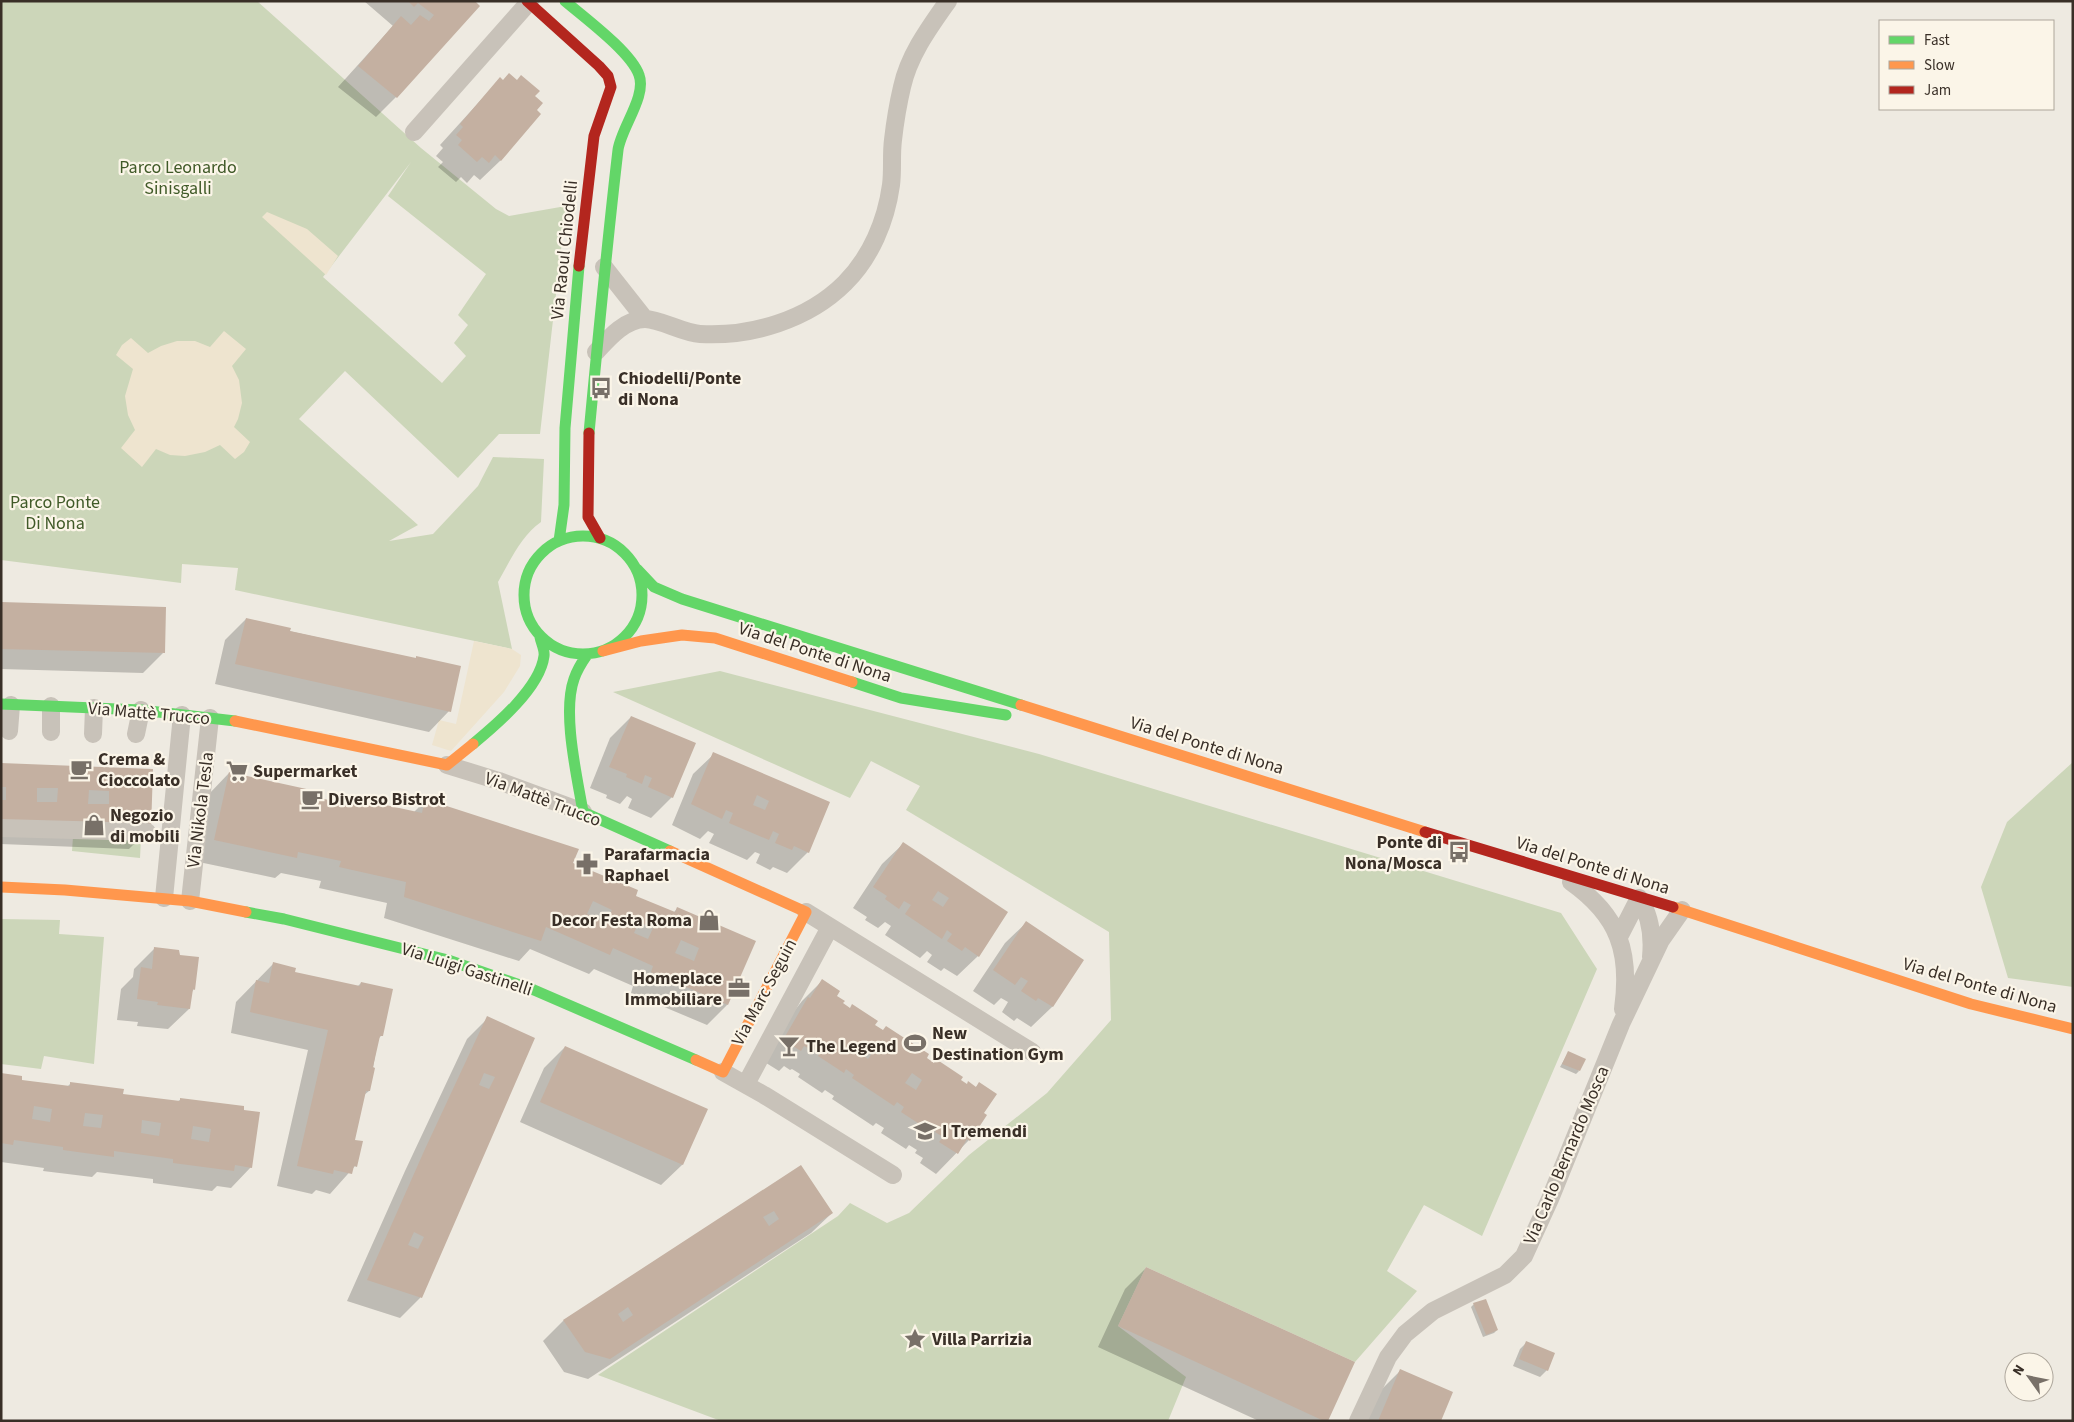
<svg xmlns="http://www.w3.org/2000/svg" width="2074" height="1422" viewBox="0 0 2074 1422" font-family="'Source Sans 3',sans-serif">
<rect width="100%" height="100%" fill="#eeeae1"/>
<path fill="#ccd6b9" fill-rule="evenodd" d="M1,1H257L421,148L496,209L509,216L566,206L540,434H499L458,478L345,371L299,419L418,525L389,541L433,534L478,486L493,457L544,459L541,522C521,536 510,561 498,582L512,649L235,590L238,568L182,564L181,583L1,560ZM411,162L388,196L486,274L458,315L468,325L454,343L466,356L442,383L323,277Z
M720,671L1039,754L1561,913L1597,969L1482,1236L1424,1205L1387,1271L1417,1291L1355,1362L1146,1267L1118,1326L1186,1377L1168,1421H721L598,1375L838,1216L850,1203L887,1223L909,1213L969,1155L1047,1093L1111,1020L1109,932L906,810L920,786L871,761L850,798L613,692Z
M2073,762V987L2008,978L1981,887L2007,822Z
M73,837L141,839L140,858L72,851Z
M1,919L60,920L59,934L104,937L94,1064L44,1056L41,1069L1,1064Z"/>
<path fill="#eee4cf" d="M267,212L307,229L338,256L326,275L262,217Z
M224,331L246,349L232,366L239,380L242,403L238,419L234,427L250,442L244,452L235,459L220,445L205,452L185,456L170,455L156,449L142,467L121,448L135,430L128,415L125,396L133,369L116,355L122,345L131,338L148,353L161,346L177,341H195L210,347Z
M474,641L512,649L521,655L520,666L504,692L451,751L432,745L439,720L456,724Z"/>
<path fill="#0003" d="M364,1H473L396,97L376,117L338,87L393,26Z
M500,79L533,96L501,160L480,180L474,175L467,183L461,177L456,182L438,167L443,162L436,156L443,148L440,145Z
M1,604L163,653L143,673L1,669Z
M246,619L289,631L414,659L417,657L449,711L429,732L215,684L225,640Z
M631,717L672,797L651,818L628,808L632,799L627,796L620,804L606,798L607,795L590,788L610,738Z
M714,754L829,803L808,852L787,873L773,867L770,870L756,863L760,854L755,852L747,860L709,843L714,834L708,831L700,839L672,825L693,774Z
M1,765L152,770L149,829L129,849L1,844Z
M229,773L308,797L348,806L354,800L413,813L426,800L572,863L634,896L673,913L677,909L754,942L727,1005L707,1025L631,993L633,986L594,969L589,974L530,949L519,961L384,918L387,903L319,888L321,881L281,873L275,878L194,861L209,794Z
M903,844L1006,913L978,956L957,976L944,968L941,971L927,962L932,955L927,951L920,958L885,935L891,926L885,922L878,928L865,920L867,917L853,908L882,864Z
M1026,923L1082,960L1052,1007L1031,1027L1017,1018L1014,1021L1002,1012L1008,1002L1001,998L994,1005L973,991L1005,943Z
M155,948L194,989L191,993L189,1009L168,1029L137,1026L138,1022L117,1020L121,989L133,977L134,969Z
M273,964L294,973L357,987L361,983L382,1035L378,1039L369,1091L364,1095L353,1140L355,1166L330,1194L316,1190L312,1194L277,1186L308,1050L231,1033L236,1002Z
M822,981L841,1004L874,1025L933,1064L936,1061L966,1085L975,1088L979,1084L982,1113L985,1115L969,1140L936,1174L920,1163L923,1158L915,1153L917,1150L909,1145L906,1149L881,1133L884,1128L876,1123L873,1126L832,1099L834,1096L825,1090L822,1093L798,1077L800,1074L792,1069L790,1070L784,1066L779,1071L763,1061L788,1019L802,1001Z
M488,1018L533,1038L420,1298L400,1318L347,1301L405,1171L467,1039Z
M565,1047L706,1110L682,1165L661,1185L520,1122L544,1068Z
M1568,1053L1579,1071L1576,1074L1560,1067Z
M1,1074L20,1081L67,1087L71,1083L122,1095L177,1102L181,1099L251,1167L231,1188L217,1186L212,1191L153,1183V1179L97,1172L92,1177L43,1171L44,1168L1,1162Z
M801,1167L832,1213L811,1233L588,1379L564,1372L543,1341L563,1321Z
M1146,1268L1327,1421H1259L1098,1347L1125,1289Z
M1474,1304L1497,1330L1494,1333L1483,1337L1471,1307Z
M1526,1343L1547,1370L1540,1377L1513,1366L1520,1349Z
M1400,1371L1439,1421H1367L1380,1391Z"/>
<path fill="#c4b0a1" fill-rule="evenodd" d="M408,1H475L480,6L397,98L358,66L401,16L411,25L420,15L429,21L434,15L418,3L414,7Z
M509,73L517,80L521,75L540,91L535,96L543,103L537,110L541,114L501,161L495,155L489,163L482,157L477,162L458,145L462,140L456,135L463,127L460,124L500,77L503,80Z
M1,602L166,607L165,653L1,649Z
M246,618L291,628L290,631L416,658V656L461,666L451,712L235,664Z
M631,716L696,743L673,798L648,787L652,778L645,775L642,784L626,777L627,774L609,767Z
M713,752L830,802L809,853L794,846L792,850L775,843L779,834L773,831L769,840L729,823L733,813L726,810L722,819L691,804ZM757,795L769,801L765,810L753,805Z
M1,763L153,769L151,829L1,823V800H6V787H1ZM37,788H58L57,802H37ZM89,790L109,791V804H88Z
M229,772L311,790L310,796L352,805L354,798L422,813L425,799L579,849L573,863L638,890L636,896L675,912L677,907L756,941L728,1005L651,972L653,966L613,948L610,955L546,927L541,941L404,897L406,882L339,867L341,861L298,852L297,858L214,840ZM593,901L612,910L606,923L587,914ZM639,922L653,928L648,939L634,933ZM681,940L699,948L694,961L675,953Z
M903,842L1008,912L979,957L965,947L962,951L947,941L952,934L947,930L942,939L905,914L911,905L904,901L899,909L885,899L887,896L873,887ZM938,891L949,898L943,907L932,900Z
M1026,921L1084,960L1053,1007L1038,998L1036,1001L1021,991L1028,981L1021,977L1015,985L993,970Z
M154,947L179,950L180,955L199,957L195,990L193,989L190,1009L157,1005L158,1002L137,999L141,967L152,969Z
M273,962L296,968L295,972L360,986L361,982L393,989L383,1036H380L373,1067L375,1068L370,1091H366L355,1140L363,1141L357,1167L354,1166L352,1174L334,1170L333,1174L297,1166L328,1030L250,1012L256,980L269,983Z
M822,979L840,991L837,996L845,1001L843,1003L850,1008L852,1004L878,1021L875,1025L883,1030L886,1026L929,1054L927,1058L934,1063L936,1059L963,1077L961,1080L967,1084L968,1081L976,1087L979,1082L997,1094L984,1113L987,1115L970,1141L967,1139L958,1154L939,1142L943,1137L935,1132L937,1129L930,1125L927,1129L901,1112L904,1107L897,1102L894,1106L852,1078L854,1075L846,1069L844,1073L818,1056L820,1053L813,1048L812,1050L804,1046L801,1051L783,1040L808,997L810,998ZM865,1042L875,1049L868,1059L858,1052ZM912,1073L922,1080L916,1090L905,1083Z
M487,1016L535,1038L422,1298L367,1280L425,1149ZM484,1073L495,1077L489,1089L479,1085ZM414,1232L424,1237L418,1249L408,1245Z
M565,1046L708,1109L683,1165L540,1102Z
M1568,1051L1586,1059L1580,1071L1562,1064Z
M1,1073L22,1076V1080L70,1086V1082L124,1089L123,1094L180,1101V1098L244,1106V1110L260,1112L252,1168L235,1165L234,1171L173,1163V1159L114,1151V1157L63,1150V1147L14,1140L13,1145L1,1143ZM34,1106L52,1109L50,1122L32,1119ZM85,1113L103,1115L101,1128L83,1126ZM142,1120L161,1123L159,1136L141,1133ZM193,1126L211,1129L209,1142L191,1139Z
M801,1165L833,1213L610,1359L585,1352L563,1320ZM774,1211L779,1219L769,1226L763,1217ZM628,1307L633,1315L623,1322L618,1314Z
M1146,1267L1355,1362L1328,1421H1324L1118,1326Z
M1486,1299L1498,1330L1486,1335L1473,1303Z
M1526,1341L1555,1353L1548,1371L1519,1359Z
M1400,1369L1453,1392L1441,1421H1378Z"/>
<g fill="none" stroke-linecap="round" stroke-linejoin="round">
<path stroke="#c8c2b9" stroke-width="18" d="M414,132L530,1
M604,267L645,319
M596,352C608,339 625,319 645,319C660,319 683,333 700,334C751,337 808,320 845,283C871,257 886,221 891,185C893,170 891,155 893,140C895,122 898,104 902,87C909,55 929,28 948,1
M9,731L11,705
M51,732V706
M93,734L94,708
M136,734L141,710
M447,765L499,781L583,812
M1,828L147,832
M1571,882C1619,916 1631,952 1623,1009
M164,898L182,715
M1639,898C1650,915 1653,936 1651,957
M190,901L210,718
M806,912L1032,1052
M1619,937L1639,898
M723,1072L764,1095L893,1175
M746,1084L830,927
M1358,1421L1388,1357L1405,1334L1433,1311L1505,1275L1524,1256L1550,1199L1621,1024L1661,940L1682,910"/>
<path stroke="#63d668" stroke-width="11" d="M565,1C585,18 631,52 639,75C647,96 621,128 618,150C607,244 598,338 589,433
M524 595a59 59 0 1 1 118 0a59 59 0 1 1-118 0Z
M559,541L564,505L565,428L579,266
M637,569L654,587L682,599L1021,705
M587,655C582,662 577,670 574,679C562,713 577,776 583,812L670,851
M852,682L901,698L1006,715
M1,704L141,710L235,721
M473,744C496,725 540,688 544,656C545,650 541,643 540,637
M246,912L284,919L448,960L534,990L696,1060"/>
<path stroke="#ff974d" stroke-width="11" d="M603,651L641,641L682,635L715,638L852,682
M1021,705L1425,832
M235,721L447,765L473,744
M670,851L806,912L723,1072L696,1060
M1,887L65,890L190,901L246,912
M1673,907L1971,1004L2073,1029"/>
<path stroke="#b3261e" stroke-width="11" d="M527,1L599,66L608,76L611,87L594,136L579,266
M589,433L588,517L600,538
M1425,832L1673,907"/>
</g>
<defs>
<g id="bus-bare" transform="scale(1.725)"><path d="M-5-6H5V4H4V6H2V4H-2V6H-4V4H-5ZM-3.5-4V0h7V-4ZM-3.5 1.2v1.5H-2V1.2ZM2 1.2v1.5H3.5V1.2Z" fill="#787068" stroke="#fbf5e8" stroke-width="2.5" paint-order="stroke"/></g>
<g id="cafe-bare" transform="scale(1.725)"><path d="M-5.5-4.5H6V0H3Q3 3.5 0 3.5H-2.5Q-5.5 3.5-5.5 0ZM3-3.2v2h1.7v-2ZM-6 4.5H4V6H-6Z" fill="#787068" stroke="#fbf5e8" stroke-width="2.5" paint-order="stroke"/></g>
<g id="supermarket-bare" transform="scale(1.725)"><path d="M-6-5.5h2.5l.6 2H6L4.5 2H-2.5L-4.4-4H-6ZM-1.5 3.2a1.3 1.3 0 1 0 .1 0ZM3 3.2a1.3 1.3 0 1 0 .1 0Z" fill="#787068" stroke="#fbf5e8" stroke-width="2.5" paint-order="stroke"/></g>
<g id="shop-bare" transform="scale(1.725)"><path d="M-5-2.5h2.3a2.7 3.5 0 0 1 5.4 0H5L5.5 6h-11ZM-1.5-2.5h3a1.5 2.3 0 0 0-3 0Z" fill="#787068" stroke="#fbf5e8" stroke-width="2.5" paint-order="stroke"/></g>
<g id="pharmacy-bare" transform="scale(1.725)"><path d="M-2-6h4v4h4v4h-4v4h-4v-4h-4v-4h4Z" fill="#787068" stroke="#fbf5e8" stroke-width="2.5" paint-order="stroke"/></g>
<g id="office-bare" transform="scale(1.725)"><path d="M-6-3h4V-5.5h4V-3h4V5H-6ZM-1-4.5V-3h2v-1.5ZM-6 0V1H6V0Z" fill="#787068" stroke="#fbf5e8" stroke-width="2.5" paint-order="stroke"/></g>
<g id="stadium-bare" transform="scale(1.725)"><path d="M0-5a6.5 5 0 1 0 0 10a6.5 5 0 1 0 0-10ZM-3.5-1.8h7v3.6h-7Z" fill="#787068" stroke="#fbf5e8" stroke-width="2.5" paint-order="stroke"/></g>
<g id="bar-bare" transform="scale(1.725)"><path d="M-6-5H6L.8 .8V4.5H3.5V6h-7V4.5H-.8V.8Z" fill="#787068" stroke="#fbf5e8" stroke-width="2.5" paint-order="stroke"/></g>
<g id="school-bare" transform="scale(1.725)"><path d="M0-5L7-2L0 1L-7-2ZM-4 1L0 2.5L4 1V4Q0 6-4 4Z" fill="#787068" stroke="#fbf5e8" stroke-width="2.5" paint-order="stroke"/></g>
<g id="sight-bare" transform="scale(1.725)"><path d="M0-6L1.8-2.2L6-1.7L2.9 1.2L3.7 5.4L0 3.3L-3.7 5.4L-2.9 1.2L-6-1.7L-1.8-2.2Z" fill="#787068" stroke="#fbf5e8" stroke-width="2.5" paint-order="stroke"/></g>
</defs>
<g fill-rule="evenodd">
<use href="#bus-bare" x="601" y="388"/>
<use href="#cafe-bare" x="81" y="769"/>
<use href="#supermarket-bare" x="237" y="771"/>
<use href="#cafe-bare" x="312" y="799"/>
<use href="#shop-bare" x="94" y="825"/>
<use href="#bus-bare" x="1459" y="852"/>
<use href="#pharmacy-bare" x="587" y="864"/>
<use href="#shop-bare" x="709" y="920"/>
<use href="#office-bare" x="739" y="988"/>
<use href="#stadium-bare" x="915" y="1043"/>
<use href="#bar-bare" x="789" y="1046"/>
<use href="#school-bare" x="925" y="1131"/>
<use href="#sight-bare" x="915" y="1339"/>
</g>
<g text-anchor="middle" stroke-width="4.5" stroke-linejoin="round" paint-order="stroke">
<g font-size="18" fill="#405a28" stroke="#fbf5e8">
<text x="178" y="173">Parco Leonardo<tspan x="178" dy="21">Sinisgalli</tspan></text>
<text x="55" y="508">Parco Ponte<tspan x="55" dy="21">Di Nona</tspan></text>
</g>
<g font-size="18" fill="#392f27" stroke="#fbf5e8">
<text transform="translate(564 250) rotate(-84)" y="6">Via Raoul Chiodelli</text>
<text transform="translate(815 652) rotate(18)" y="6">Via del Ponte di Nona</text>
<text transform="translate(149 713) rotate(5)" y="6">Via Mattè Trucco</text>
<text transform="translate(1207 745) rotate(17)" y="6">Via del Ponte di Nona</text>
<text transform="translate(543 799) rotate(21)" y="6">Via Mattè Trucco</text>
<text transform="translate(200 810) rotate(-83)" y="6">Via Nikola Tesla</text>
<text transform="translate(1593 865) rotate(17)" y="6">Via del Ponte di Nona</text>
<text transform="translate(467 969) rotate(18)" y="6">Via Luigi Gastinelli</text>
<text transform="translate(1980 985) rotate(16)" y="6">Via del Ponte di Nona</text>
<text transform="translate(764 992) rotate(-62)" y="6">Via Marc Seguin</text>
<text transform="translate(1566 1155) rotate(-67)" y="6">Via Carlo Bernardo Mosca</text>
</g>
<g font-size="18" font-weight="bold" fill="#392f27" stroke="#fbf5e8" text-anchor="start">
<text x="618" y="384">Chiodelli/Ponte<tspan x="618" dy="21">di Nona</tspan></text>
<text x="98" y="765">Crema &amp;<tspan x="98" dy="21">Cioccolato</tspan></text>
<text x="253" y="777">Supermarket</text>
<text x="328" y="805">Diverso Bistrot</text>
<text x="110" y="821">Negozio<tspan x="110" dy="21">di mobili</tspan></text>
<text x="1442" y="848" text-anchor="end">Ponte di<tspan x="1442" dy="21">Nona/Mosca</tspan></text>
<text x="604" y="860">Parafarmacia<tspan x="604" dy="21">Raphael</tspan></text>
<text x="692" y="926" text-anchor="end">Decor Festa Roma</text>
<text x="722" y="984" text-anchor="end">Homeplace<tspan x="722" dy="21">Immobiliare</tspan></text>
<text x="932" y="1039">New<tspan x="932" dy="21">Destination Gym</tspan></text>
<text x="806" y="1052">The Legend</text>
<text x="942" y="1137">I Tremendi</text>
<text x="932" y="1345">Villa Parrizia</text>
</g>
</g>
<rect width="2074" height="1422" fill="none" stroke="#392f27" stroke-width="5"/>
<rect x="1879" y="20" width="175" height="90" fill="#fbf5e8" stroke="#ada69b"/>
<rect x="1889" y="36" width="25" height="8" fill="#63d668" stroke="#ada69b"/>
<text x="1924" y="45" font-size="15" fill="#392f27">Fast</text>
<rect x="1889" y="61" width="25" height="8" fill="#ff974d" stroke="#ada69b"/>
<text x="1924" y="70" font-size="15" fill="#392f27">Slow</text>
<rect x="1889" y="86" width="25" height="8" fill="#b3261e" stroke="#ada69b"/>
<text x="1924" y="95" font-size="15" fill="#392f27">Jam</text>
<g transform="translate(2029 1377) rotate(303)"><circle r="24" fill="#fbf5e8" stroke="#ada69b"/>
<path d="M0-4L9 19L0 12L-9 19Z" fill="#787068"/>
<text y="-8" font-size="14" font-weight="bold" text-anchor="middle" fill="#392f27">N</text>
</g>
</svg>
